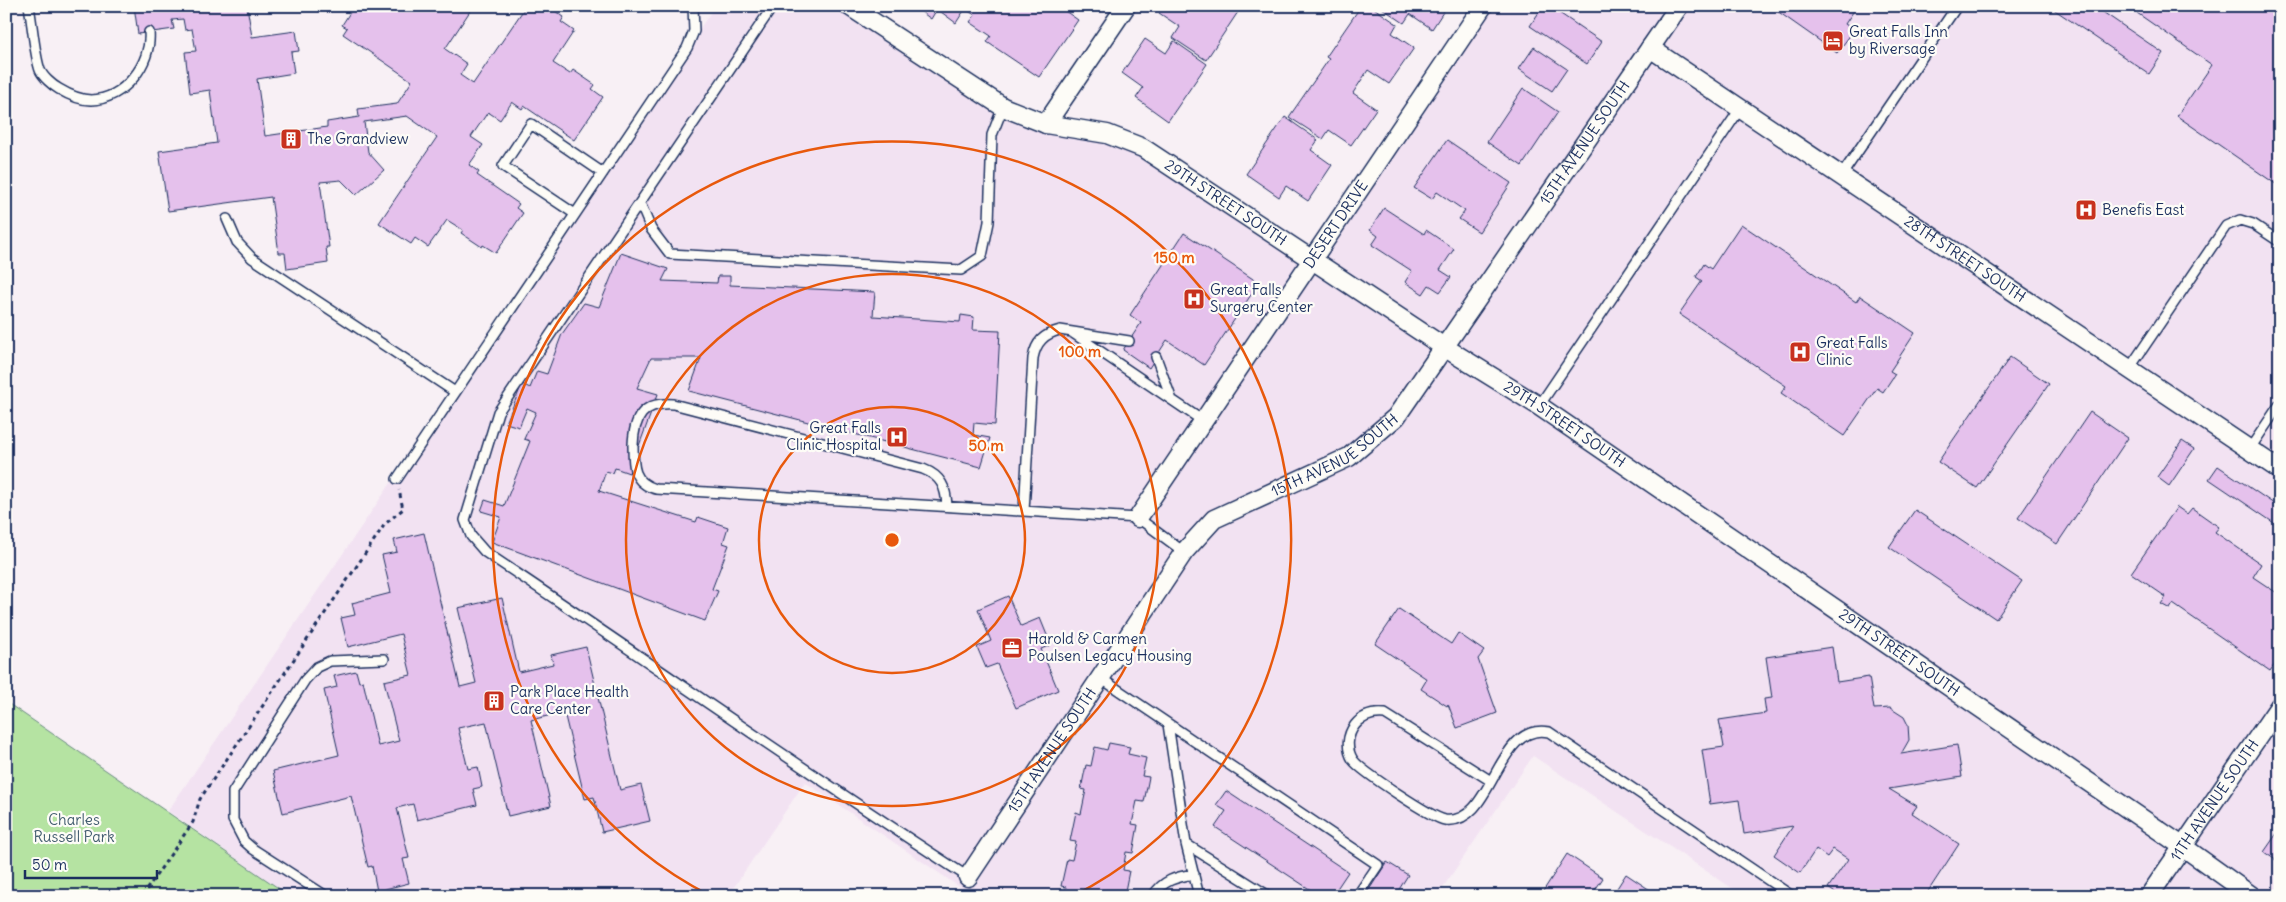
<svg xmlns="http://www.w3.org/2000/svg" width="2286" height="902" viewBox="0 0 2286 902" font-family="Delius,sans-serif">
<rect width="100%" height="100%" fill="#f8f0f5"/>
<filter id="ink" filterUnits="userSpaceOnUse"><feTurbulence type="fractalNoise" baseFrequency=".02" numOctaves="2"/><feDisplacementMap in="SourceGraphic" scale="10" xChannelSelector="R" yChannelSelector="G"/><feConvolveMatrix kernelMatrix="1 2 1 2 8 2 1 2 1" color-interpolation-filters="sRGB"/></filter>
<g filter="url(#ink)">
<path fill="#f2e2f2" d="M715,6H850L1003,107L1107,134L1311,259L1483,6H2280V896H1744L1533,756L1437,896H961L964,890L805,782L728,896H290L168,811Z"/>
<path fill="#b5e3a2" stroke="#688980" d="M6,702L290,896H6Z"/>
<path fill="#e5c1ec" stroke="#1b2f5e" d="M134,6H247L252,37L296,31L299,51L291,52L294,73L257,79L265,136L327,127V122L359,117L358,109L397,104L412,81L343,34L347,28L342,25L354,6H470L472,8L445,49L467,64L460,75L473,84L526,6H547L564,17L561,22L574,31L553,63L570,74L573,70L595,85L592,89L603,97L574,140L524,106L522,109L512,102L500,120L488,112L471,137L483,145L469,165L479,172L477,175L519,204L516,208L523,213L496,253L483,245L482,247L461,233L463,230L447,220L428,247L415,238L411,244L379,223L437,137L407,116L364,122L368,152L384,170L356,195L341,180L320,182L329,247H326L328,263L287,269L285,253H279L271,197L168,211L159,151L217,143L210,90L190,93L185,52L196,51L192,29L185,30L183,19L172,20L174,29L138,34Z
M913,6H1058L1078,20L1039,77L987,42L991,36L970,22L975,15L965,9L956,23L937,9L931,19Z
M1163,6H1242L1206,60L1173,38L1180,27L1159,13Z
M1361,6H1371L1397,24L1392,33L1414,48L1389,84L1368,70L1353,93L1376,109L1351,145L1329,130L1323,139L1289,117L1329,59L1326,57Z
M1379,6H1447L1432,29L1410,14L1404,23Z
M1543,6H1549L1602,42L1587,64L1530,26Z
M1770,6H1857L1845,24L1854,30L1837,53Z
M2049,6H2094L2163,53L2149,74Z
M2142,6H2280V187L2177,116L2212,65L2137,13Z
M1145,39L1166,53L1174,41L1207,64L1168,121L1136,98L1143,88L1122,73Z
M1534,47L1567,69L1552,91L1519,69Z
M1523,88L1558,112L1522,166L1487,142Z
M1285,117L1318,140L1311,150L1332,165L1308,201L1286,186L1279,197L1246,174Z
M1447,140L1511,183L1479,232L1459,219L1465,211L1437,192L1432,199L1414,188Z
M1384,208L1424,234L1426,230L1454,249L1440,270L1451,277L1440,292L1429,285L1423,294L1405,282L1412,271L1372,245L1378,236L1370,230Z
M1741,224L1856,302L1860,296L1915,333L1890,371L1895,374L1883,392L1877,388L1844,436L1781,393L1786,386L1679,314L1702,281L1696,277L1704,264L1711,269Z
M1184,233L1259,283L1204,365L1167,340L1149,368L1123,350L1141,323L1130,315Z
M621,253L668,269L662,281L717,283L718,276H730V285L875,292L873,316L960,322L961,315L974,317L973,330L1000,331L995,425L974,423L973,435L990,438L981,467L689,391L701,358H651L637,388L658,394L629,473L615,468L613,473L606,471L599,491L696,522L698,517L728,527L723,543L729,545L712,589L718,591L705,621L492,542L501,517L481,511L485,500L504,506L530,441L524,439L536,412L527,408L519,427L506,423L522,384L530,388L537,371L547,374L562,334L584,303L599,307Z
M2010,357L2049,384L1977,488L1938,462Z
M2090,412L2128,438L2057,544L2018,518Z
M2182,441L2194,449L2169,486L2157,477Z
M2218,466L2280,508V527L2209,479Z
M2177,507L2187,514L2192,508L2219,527L2215,532L2261,564L2253,577L2280,595V657L2270,671L2173,604L2170,609L2161,604L2166,597L2131,573Z
M1915,510L2022,581L1996,619L1889,547Z
M424,533L460,687L476,683L458,608L502,598L519,672L553,664L551,655L586,647L620,790L641,785L650,821L602,832L594,797L585,799L564,712L531,720L551,806L508,816L486,722L458,728L468,769L478,767L482,787L473,789L477,805L417,820L413,804L397,808L409,858L403,859L409,883L377,891L372,866L368,867L351,796L283,813L273,771L339,755L324,690L337,687L334,676L356,671L359,682L363,681L378,746L399,741L384,681L411,675L401,634L348,647L341,618L355,615L352,603L391,593L382,555L397,552L394,540Z
M1008,596L1021,626L1040,618L1051,645L1041,649L1058,690L1016,708L997,664L986,668L977,647L991,641L978,609Z
M1399,609L1451,644L1458,633L1484,651L1478,659L1497,713L1457,728L1448,704L1447,706L1421,689L1427,679L1375,644Z
M1832,647L1837,682L1869,677L1874,709L1890,708L1904,717L1908,725L1909,740L1901,754L1957,745L1962,777L1889,789L1917,806L1912,813L1959,844L1925,896H1840L1828,888L1848,859L1833,849L1827,857L1816,849L1800,873L1774,855L1793,826L1744,834L1739,800L1710,804L1702,750L1724,747L1719,720L1766,713L1764,699L1772,698L1766,657Z
M1109,743L1130,747L1128,754L1146,758L1142,776L1149,777L1144,802L1137,801L1132,824L1138,825L1133,853L1126,852L1123,870L1129,871L1124,896H1064L1066,887L1061,886L1067,859L1072,860L1076,842L1070,841L1076,812L1081,814L1086,790L1081,789L1086,765L1091,766L1095,747L1107,750Z
M1226,791L1348,872L1332,896H1320L1215,827L1226,811L1216,805Z
M2280,829V863L2264,852Z
M1567,854L1603,878L1591,896H1540Z
M1387,862L1408,875L1395,896H1365Z
M1626,874L1659,896H1612Z"/>
<g fill="none" stroke-linecap="round" stroke-linejoin="round">
<g stroke="#1b2f5e" stroke-width="12">
<path id="service" d="M29,6C32,22 35,57 40,70C43,77 52,85 59,89C69,95 79,100 91,100C124,99 152,64 149,32
M773,6L498,412L465,520L471,536L485,552C646,659 805,772 968,877
M1841,176L1957,6
M640,203L651,229L670,254L961,270L982,256L989,222L992,135L1003,107
M575,214L503,166L531,124L603,173
M227,219L237,242L252,258L455,392
M1073,333L1172,400
M1156,357L1172,400L1203,421
M2129,369L2226,226L2240,220L2253,224L2280,242
M1539,406L1740,109
M2249,450L2280,404
M397,479L687,48L694,31L693,6
M947,506C946,487 941,476 923,469L673,404C642,402 634,418 633,445C633,466 633,483 656,489L1138,518L1184,552
M1024,511L1033,358C1036,342 1044,334 1060,330L1129,341
M1099,677L1378,865L1357,896
M1168,724L1186,844L1199,896
M1491,781L1385,714C1374,713 1363,715 1355,725C1347,735 1346,749 1353,760C1361,771 1432,818 1445,820C1494,826 1495,721 1549,732L1792,896
M1186,844L1269,896
M326,896L253,849L244,841L233,820V792L305,680L317,667L330,661L384,659
M1153,896C1163,880 1176,877 1194,874"/>
</g>
<g stroke="#1b2f5e" stroke-width="21">
<g id="minor">
<path id="s1" d="M849,6L1003,107L1046,124L1107,134L1143,148L1444,347L1539,406L2182,846L2252,896"/>
<path id="s2" d="M1650,48L2280,470"/>
<path d="M1046,124L1126,6"/>
<path id="s3" d="M1138,518L1483,6"/>
<path id="s4" d="M968,877L1184,552L1214,519L1349,457L1396,417L1679,6"/>
<path id="s5" d="M2149,896L2280,705"/>
</g>
</g>
<path stroke="#1b2f5e" stroke-width="3" stroke-dasharray="4 4" stroke-linecap="butt" d="M142,896L193,822L200,799L385,524L403,509L399,490"/>
<use href="#service" stroke="#fdfcf7" stroke-width="9"/>
<use href="#minor" stroke="#fdfcf7" stroke-width="18"/>
</g>
</g>
<g fill="none" stroke="#e8590c" stroke-width="2.5">
<circle cx="892" cy="540" r="133"/>
<circle cx="892" cy="540" r="266"/>
<path d="M711 896A399 399 0 1 1 1073 896"/>
</g>
<defs>
<g id="hotel-square" transform="scale(1.125)"><rect x="-9" y="-9" width="18" height="18" rx="4" fill="#c8321e" stroke="#fdfcf7"/><path d="M-6-4.5h1.5V1H6V5H4.5V3h-9V5H-6ZM-4 0a1.8 1.8 0 1 1 3.6 0ZM.5 0V-2.5h3Q6-2.5 6 0Z" fill="#fff"/></g>
<g id="building-square" transform="scale(1.125)"><rect x="-9" y="-9" width="18" height="18" rx="4" fill="#c8321e" stroke="#fdfcf7"/><path d="M-4-6H4V6H1V3H-1V6H-4ZM-2.5-4.3h1.7v1.8h-1.7ZM.8-4.3h1.7v1.8H.8ZM-2.5-1h1.7V.8h-1.7ZM.8-1h1.7V.8H.8Z" fill="#fff"/></g>
<g id="hospital-square" transform="scale(1.125)"><rect x="-9" y="-9" width="18" height="18" rx="4" fill="#c8321e" stroke="#fdfcf7"/><path d="M-5-5h3v3.5h4V-5h3V5h-3V1.5h-4V5h-3Z" fill="#fff"/></g>
<g id="office-square" transform="scale(1.125)"><rect x="-9" y="-9" width="18" height="18" rx="4" fill="#c8321e" stroke="#fdfcf7"/><path d="M-6-3h4V-5.5h4V-3h4V5H-6ZM-1-4.5V-3h2v-1.5ZM-6 0V1H6V0Z" fill="#fff"/></g>
</defs>
<g fill-rule="evenodd">
<use href="#hotel-square" x="1833" y="41"/>
<use href="#building-square" x="291" y="139"/>
<use href="#hospital-square" x="2086" y="210"/>
<use href="#hospital-square" x="1194" y="299"/>
<use href="#hospital-square" x="1800" y="352"/>
<use href="#hospital-square" x="897" y="437"/>
<use href="#office-square" x="1012" y="648"/>
<use href="#building-square" x="494" y="701"/>
</g>
<g text-anchor="middle" stroke-width="4.5" stroke-linejoin="round" paint-order="stroke">
<g font-size="15" fill="#1b2f5e" stroke="#fdfcf7" text-anchor="start">
<text x="1849" y="37">Great Falls Inn<tspan x="1849" dy="17">by Riversage</tspan></text>
<text x="307" y="144">The Grandview</text>
<text x="2102" y="215">Benefis East</text>
<text x="1210" y="295">Great Falls<tspan x="1210" dy="17">Surgery Center</tspan></text>
<text x="1816" y="348">Great Falls<tspan x="1816" dy="17">Clinic</tspan></text>
<text x="881" y="433" text-anchor="end">Great Falls<tspan x="881" dy="17">Clinic Hospital</tspan></text>
<text x="1028" y="644">Harold &amp; Carmen<tspan x="1028" dy="17">Poulsen Legacy Housing</tspan></text>
<text x="510" y="697">Park Place Health<tspan x="510" dy="17">Care Center</tspan></text>
</g>
<g font-size="15" fill="#1b2f5e" stroke="#fdfcf7">
<text dy="5" stroke="none"><textPath href="#s4" startOffset="978">15TH AVENUE SOUTH</textPath></text>
<text dy="5" stroke="none"><textPath href="#s1" startOffset="430">29TH STREET SOUTH</textPath></text>
<text dy="5" stroke="none"><textPath href="#s3" startOffset="354">DESERT DRIVE</textPath></text>
<text dy="5" stroke="none"><textPath href="#s2" startOffset="379">28TH STREET SOUTH</textPath></text>
<text dy="5" stroke="none"><textPath href="#s1" startOffset="835">29TH STREET SOUTH</textPath></text>
<text dy="5" stroke="none"><textPath href="#s4" startOffset="572">15TH AVENUE SOUTH</textPath></text>
<text dy="5" stroke="none"><textPath href="#s1" startOffset="1240">29TH STREET SOUTH</textPath></text>
<text dy="5" stroke="none"><textPath href="#s4" startOffset="152">15TH AVENUE SOUTH</textPath></text>
<text dy="5" stroke="none"><textPath href="#s5" startOffset="116">11TH AVENUE SOUTH</textPath></text>
</g>
<g font-size="15" fill="#425c6f" stroke="#fdfcf7">
<text x="74" y="825">Charles<tspan x="74" dy="17">Russell Park</tspan></text>
</g>
</g>
<circle cx="892" cy="540" r="8" fill="#e8590c" stroke="#fdfcf7" stroke-width="2.5"/>
<g font-size="15" text-anchor="middle" font-weight="bold" fill="#e8590c" stroke="#fdfcf7" stroke-width="4.5" stroke-linejoin="round" paint-order="stroke">
<text x="1174" y="263">150 m</text>
<text x="1080" y="357">100 m</text>
<text x="986" y="451">50 m</text>
</g>
<rect width="2286" height="902" fill="none" stroke="#fdfcf7" stroke-width="25"/>
<rect x="12" y="12" width="2261" height="877" fill="none" stroke="#1b2f5e" stroke-width="2" filter="url(#ink)"/>
<path d="M25 870v8h132v-8" fill="none" stroke="#1b2f5e" stroke-width="2.5"/>
<text x="32" y="870" font-size="15" fill="#1b2f5e" stroke="#fdfcf7" stroke-width="4" paint-order="stroke">50 m</text>
</svg>
